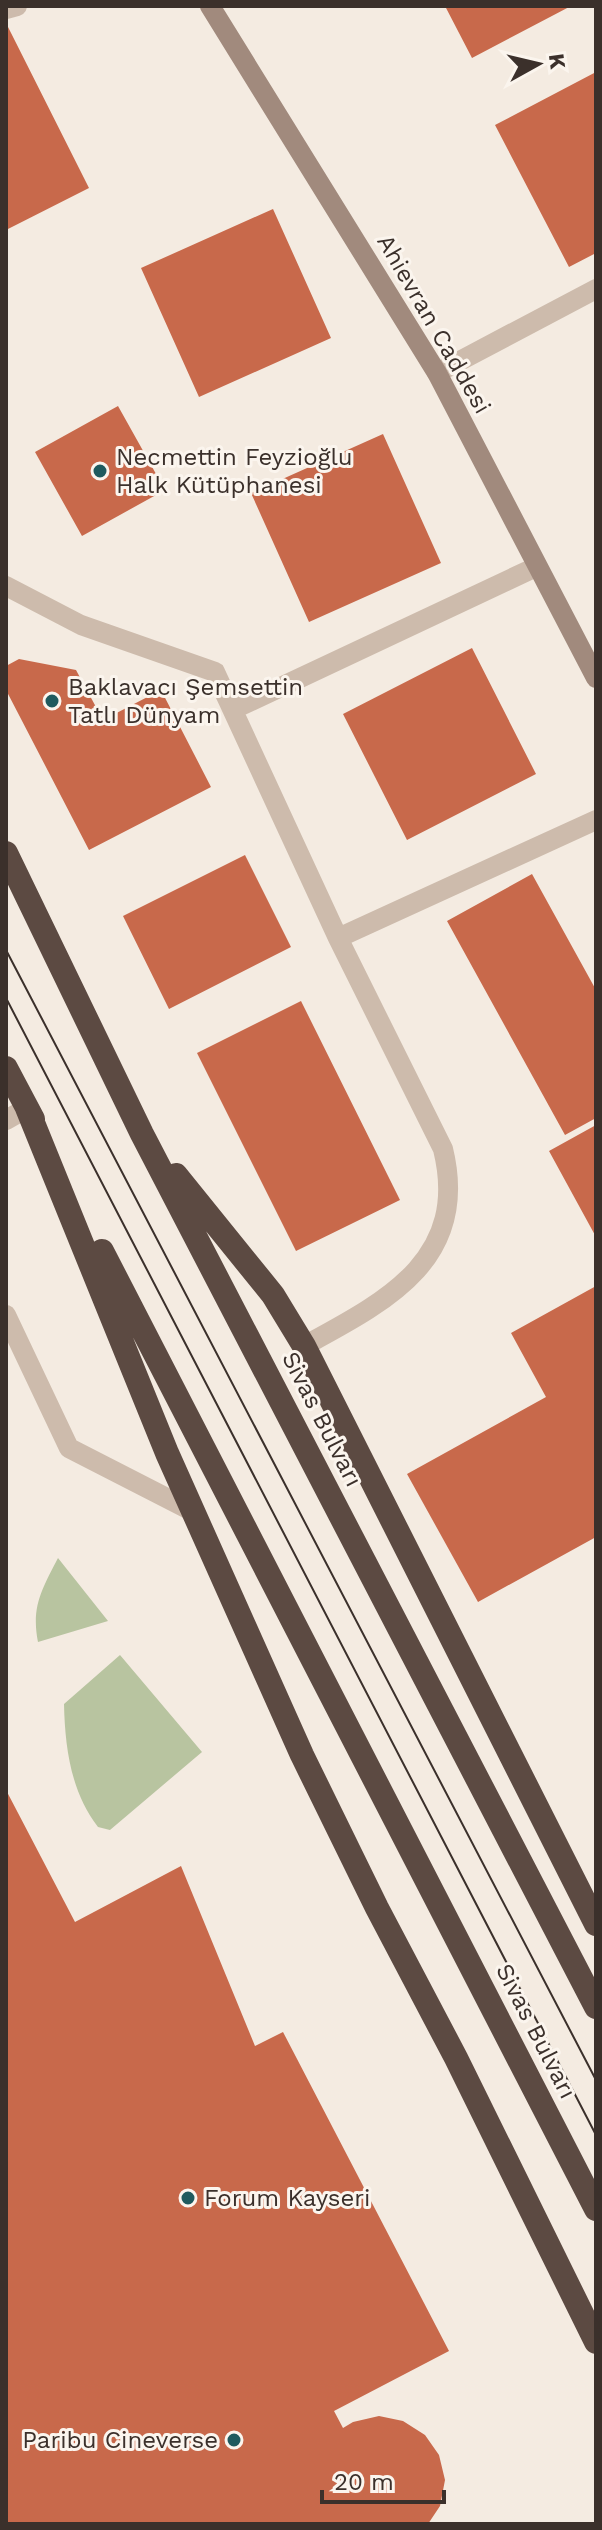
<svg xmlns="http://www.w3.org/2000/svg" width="602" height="2530" viewBox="0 0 602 2530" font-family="'Work Sans',sans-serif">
<rect width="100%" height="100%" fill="#f4ebe1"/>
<path fill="#b8c4a0" d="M58,1558L108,1621L38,1642C31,1607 42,1589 58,1558Z
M120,1655L202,1752L110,1830L98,1827C71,1792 65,1748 64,1704Z"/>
<path fill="#c8694b" d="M445,6H571L472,58Z
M6,23L89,188L6,230Z
M596,72V253L569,267L495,125Z
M273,209L331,338L199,397L141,268Z
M118,406L165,490L82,536L35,452Z
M383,434L441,563L309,622L251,493Z
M472,648L536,774L407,840L343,714Z
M19,659L76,670L103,720L161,690L211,787L89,850L6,690V666Z
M245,855L291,947L169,1009L123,916Z
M532,874L596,990V1118L565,1135L447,921Z
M301,1001L400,1200L296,1251L197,1053Z
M596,1125V1237L549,1151Z
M596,1286V1537L478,1602L407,1474L546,1397L511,1333Z
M6,1790L75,1922L181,1866L255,2046L283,2032L449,2351L334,2411L343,2428L353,2422L379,2416L403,2421L425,2435L439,2455L445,2480L440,2506L428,2524H6Z"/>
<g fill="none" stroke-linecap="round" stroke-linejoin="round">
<path stroke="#cdbbac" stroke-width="20" d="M6,9L17,6
M437,373L596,289
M6,586L81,625L215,672L338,938L443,1149C470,1259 387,1301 304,1346
M234,709L536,567
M338,938L596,820
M6,1120L27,1108
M6,1315L69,1448L192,1511"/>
<path stroke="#a18a7d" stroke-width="20" d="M210,6L437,373L596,678"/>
<path stroke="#5c4a42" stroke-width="24" d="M6,853L142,1134L596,2007
M6,1068L33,1119
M27,1108L167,1453L302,1755L377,1908L456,2058L596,2342
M176,1175L273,1295L304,1346L596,1924
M102,1251L596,2209"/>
<path stroke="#3b302b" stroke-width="2" d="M6,950L596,2080
M6,998L596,2135"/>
</g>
<g fill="#1f5a5e" stroke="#fbf5ee" stroke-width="3">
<circle cx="100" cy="471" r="8"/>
<circle cx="52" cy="701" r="8"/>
<circle cx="188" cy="2198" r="8"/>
<circle cx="234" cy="2440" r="8"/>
</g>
<g text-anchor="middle" stroke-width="6" stroke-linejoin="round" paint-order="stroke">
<g font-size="24" fill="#3b302b" stroke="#fbf5ee">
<text transform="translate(434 324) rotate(60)" y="8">Ahievran Caddesi</text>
<text transform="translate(322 1419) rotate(63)" y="8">Sivas Bulvarı</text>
<text transform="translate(536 2031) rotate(63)" y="8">Sivas Bulvarı</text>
</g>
<g font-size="24" fill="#3b302b" stroke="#fbf5ee" text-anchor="start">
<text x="116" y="465">Necmettin Feyzioğlu<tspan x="116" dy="28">Halk Kütüphanesi</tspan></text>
<text x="68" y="695">Baklavacı Şemsettin<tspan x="68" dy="28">Tatlı Dünyam</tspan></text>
<text x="204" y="2206">Forum Kayseri</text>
<text x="218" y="2448" text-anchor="end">Paribu Cineverse</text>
</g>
</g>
<rect width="602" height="2530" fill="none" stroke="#3b302b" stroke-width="16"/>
<g transform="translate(538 64) rotate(82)" stroke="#fbf5ee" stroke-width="6" paint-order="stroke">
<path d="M0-6L14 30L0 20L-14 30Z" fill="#3b302b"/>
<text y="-12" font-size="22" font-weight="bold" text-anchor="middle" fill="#3b302b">K</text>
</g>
<path d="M322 2490v12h122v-12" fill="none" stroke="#3b302b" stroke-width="4"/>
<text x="334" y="2490" font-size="24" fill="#3b302b" stroke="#fbf5ee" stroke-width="6" paint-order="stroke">20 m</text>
</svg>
